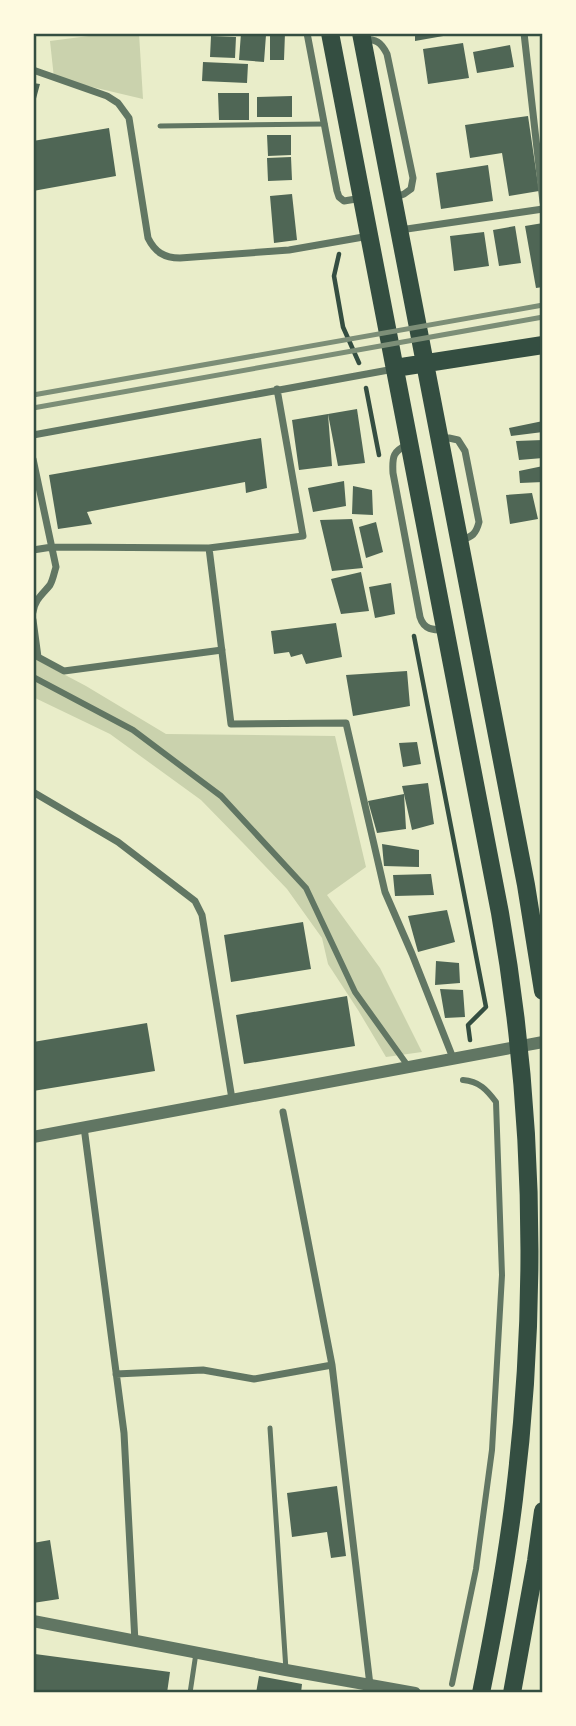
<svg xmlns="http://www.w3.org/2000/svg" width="576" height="1726" viewBox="0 0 576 1726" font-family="Jost,sans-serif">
<rect width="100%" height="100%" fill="#e9edc9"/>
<path fill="#cad2ad" d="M112,33H139L143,99L54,78L50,41Z
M33,658L86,686L166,734L335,736L366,867L327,895L380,968L422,1052L386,1057L358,1010L328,964L322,938L287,889L244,844L201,800L110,734L33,697Z"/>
<path fill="#4f6655" d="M241,33L266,35L264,62L239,60Z
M270,33H285L284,60H270Z
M415,33H448L449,35L415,41Z
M211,36L236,37L235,58L210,57Z
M463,43L469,78L428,84L423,49Z
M510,45L514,67L477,73L473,52Z
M203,62L248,64L247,83L202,81Z
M33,83L40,84L34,106H33Z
M218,93H249V120H219Z
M292,96V117H257V97Z
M528,116L539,191L509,196L502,153L470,158L465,125Z
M109,128L116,176L33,191V141Z
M267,135H291V155L268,156Z
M291,157L292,180L268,181L267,158Z
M488,165L493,201L441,209L436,173Z
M292,194L297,240L274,243L270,196Z
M543,223V287L536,288L525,226Z
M515,226L521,263L499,266L493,230Z
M484,232L489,266L454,271L450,236Z
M357,409L365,463L338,466L328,414Z
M328,414L332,466L299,470L292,420Z
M543,421V432L511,436L509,428Z
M261,438L267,488L246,493L245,482L87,512L92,524L58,529L49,475Z
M543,440V458L519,460L516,441Z
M543,466V482L520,483L519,471Z
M344,481L346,506L313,512L308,488Z
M353,486L372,490L373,515L352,514Z
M532,493L538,519L510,524L506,495Z
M352,519L363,568L332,571L320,520Z
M376,522L383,552L366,558L359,527Z
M361,572L369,611L341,614L331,579Z
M391,583L395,614L375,618L369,587Z
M336,623L342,657L306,664L302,654L291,657L289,652L274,654L271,631Z
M407,671L410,706L353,716L346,675Z
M417,742L421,764L403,767L399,743Z
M428,783L434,824L412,830L404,794L406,829L377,833L368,801L404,794L402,786Z
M382,844L419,850V867L384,866Z
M431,874L434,895L395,896L393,875Z
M447,910L455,942L418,952L408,916Z
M303,922L311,969L231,982L224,935Z
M436,961L459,963L460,983L435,985Z
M440,989L463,990L465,1017L445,1018Z
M347,996L355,1046L244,1064L236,1015Z
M147,1023L155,1071L33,1091V1042Z
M337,1486L346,1556L331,1558L327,1532L292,1537L287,1493Z
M50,1540L59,1599L33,1603V1543Z
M35,1654L170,1672L167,1693H33Z
M259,1676L302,1684L301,1693H256Z"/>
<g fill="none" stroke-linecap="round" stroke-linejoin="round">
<path stroke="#344e41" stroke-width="4.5" d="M339,254L334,276L343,327L359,363
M366,388L379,455
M414,636L486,1007L468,1025L470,1040"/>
<path stroke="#617663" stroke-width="5" d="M160,126L325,124
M270,1428L286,1670
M190,1693L196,1653"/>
<path stroke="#617663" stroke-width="6" d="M33,677L133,730L221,796L306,888L355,992L408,1066
M452,1684L476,1569L492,1450L502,1275L496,1102C487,1090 479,1081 463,1080"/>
<path stroke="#617663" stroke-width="7" d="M307,33L337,191L339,197L344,201L362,198
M524,33L543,202
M363,39C376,39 381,42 387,54L413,178L411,189L404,194L393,198
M33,70L107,96L118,103L129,118L148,238C155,252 164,258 180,258L289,250L369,236
M400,230L543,209
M33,435L394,369
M441,439L449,438L458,440L465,451L479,522C476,534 472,537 461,540
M409,444C393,451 392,456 393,473L420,617C424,630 433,630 445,630
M33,459L56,567C54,573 53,580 50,585C43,594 35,599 33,612
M209,548L231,724L346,723L385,892L412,954L453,1058
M33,550L52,547L209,548L303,536L277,389
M33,620L38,657L64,671L222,650
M33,792L118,842L195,901L202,915L232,1099
M283,1112L332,1365L370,1685
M84,1127L124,1433L135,1642
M116,1374L203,1370L254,1379L332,1365"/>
<path stroke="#617663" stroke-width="12" d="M33,1137L543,1042
M33,1621L286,1670L415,1693"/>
<path stroke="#344e41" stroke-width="18" d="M330,33L500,913C534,1106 538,1305 514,1499C506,1564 494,1629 481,1693
M361,33L526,885L543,991
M395,368L543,345
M512,1693L536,1561L543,1511"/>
<path stroke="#7c8e77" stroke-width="5" d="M33,395L543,305
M33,408L543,317"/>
</g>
<rect width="576" height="1726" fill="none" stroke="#fefae0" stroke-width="70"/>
<rect x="35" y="35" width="506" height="1656" fill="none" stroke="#344e41" stroke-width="2.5"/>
</svg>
